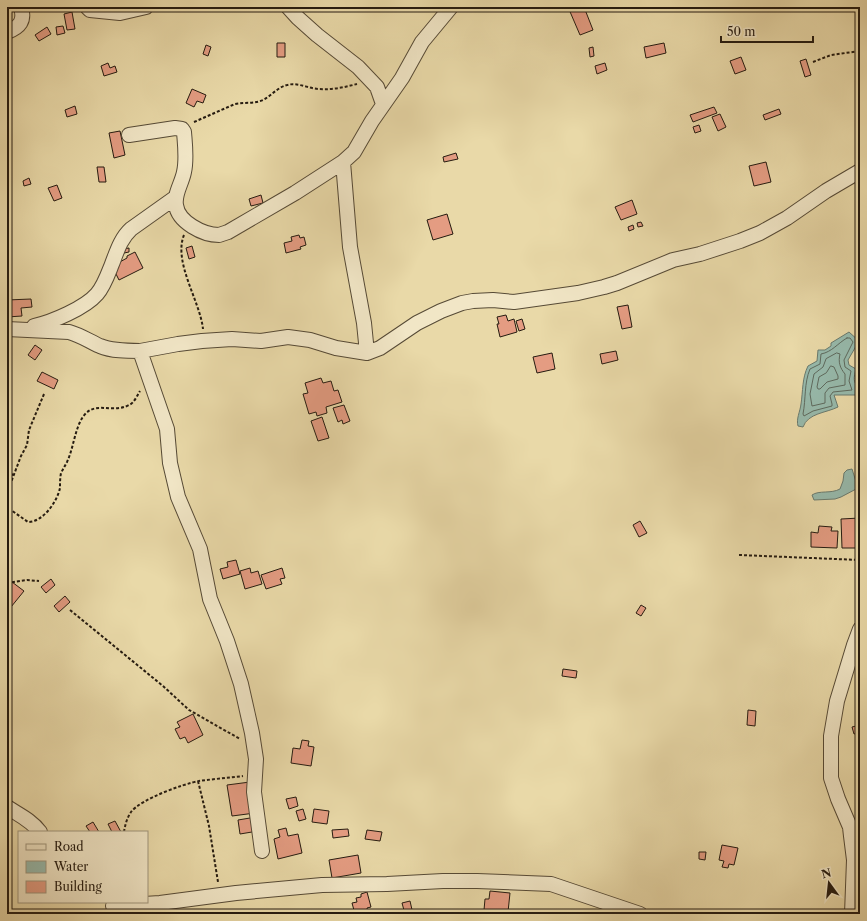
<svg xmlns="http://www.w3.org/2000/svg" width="867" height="921" viewBox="0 0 867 921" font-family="'Libre Caslon Text',serif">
<rect width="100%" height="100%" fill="#e9d9a8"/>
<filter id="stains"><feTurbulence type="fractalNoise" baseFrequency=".005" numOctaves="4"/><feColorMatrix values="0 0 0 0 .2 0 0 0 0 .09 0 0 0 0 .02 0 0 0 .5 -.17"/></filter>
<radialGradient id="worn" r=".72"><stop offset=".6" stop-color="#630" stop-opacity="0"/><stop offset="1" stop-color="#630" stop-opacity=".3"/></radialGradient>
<path fill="#97baac" stroke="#697a6e" d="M849,332L859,341L848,360L849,365L856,369C854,377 852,383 860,388V395H834L838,407C826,413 808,413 803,427L798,426C796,419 800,412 801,404C803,391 802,378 808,366L817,361L818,350H825L831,346V343Z
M852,469L858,488L841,497L835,499L814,500L812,495C819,490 831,494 840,489L843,481L844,473L847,470Z"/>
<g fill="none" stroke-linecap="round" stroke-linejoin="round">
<path stroke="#5e6a5e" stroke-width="1" d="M847,338H850L853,342L844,360L845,367L851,371L849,381L852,390L833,392L830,396L832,404V406L813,411L804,416L803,414C806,399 804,383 810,369L820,364L821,354C832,352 838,343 847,338Z
M837,353L840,354C838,362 840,368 845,374V385L829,388L825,393V403L812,406L810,394L814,374L823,367L826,359Z
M831,366L834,367L838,376V379L827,382L820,389H818L817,387L819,377L826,373Z"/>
</g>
<path fill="#e49c82" stroke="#251b10" d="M568,7H584L593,30L580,35Z
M72,12L75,29L67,30L64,14Z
M63,26L65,33L57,35L56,27Z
M47,27L51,34L39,41L35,35Z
M277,43H285V57H277Z
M664,43L666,53L646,58L644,47Z
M206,45L211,47L208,56L203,54Z
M593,47L594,56L590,57L589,48Z
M741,57L746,70L735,74L730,61Z
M806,59L811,75L805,77L800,61Z
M108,63L110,68L115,66L117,72L104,76L101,66Z
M605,63L607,70L597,74L595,66Z
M192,89L206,95L203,103L197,101L194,107L186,103Z
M75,106L77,114L67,117L65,110Z
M714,107L717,113L693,122L690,115Z
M779,109L781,114L765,120L763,115Z
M720,114L726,127L718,131L712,117Z
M699,125L701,131L695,133L693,127Z
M120,131L125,155L114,158L109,133Z
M456,153L458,159L444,162L443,157Z
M11,159V173L7,174V160Z
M766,162L771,182L754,186L749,166Z
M97,167H104L106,182H99Z
M29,178L31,184L24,186L23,181Z
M57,185L62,198L54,201L48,188Z
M261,195L263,203L251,206L249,199Z
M632,200L637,214L621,220L615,207Z
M447,214L453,234L433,240L427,220Z
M641,222L643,226L638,227L637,223Z
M633,225L634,229L629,231L628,227Z
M299,235L300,238L304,237L306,245L300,247L301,249L286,253L284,243L292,241L291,237Z
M192,246L195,257L189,259L186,248Z
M129,248V252L124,253L123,249Z
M135,252L143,268L119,280L113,268L118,263L127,258V256Z
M31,299L32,307L21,308L22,316L7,317V300Z
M628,305L632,327L622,329L617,307Z
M506,315L508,321L514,319L517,332L500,337L497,324H499L497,317Z
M522,319L525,329L519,331L516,321Z
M35,345L42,350L35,360L28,355Z
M616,351L618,360L602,364L600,354Z
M552,353L555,369L537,373L533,357Z
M42,372L58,380L54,389L37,381Z
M321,378L323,383L331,381L334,391L338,390L342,402L326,407L327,413L317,416L316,412L309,414L303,394L308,393L305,383Z
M344,405L350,421L343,424L342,420L338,422L333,408Z
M322,417L329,438L318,441L311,421Z
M860,518V548H842L841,519Z
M640,521L647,533L639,537L633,525Z
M819,526L832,527L831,531H838L837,548L811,547V532L818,533Z
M236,560L240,574L223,579L220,569L228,567L227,562Z
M250,568L251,573L258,571L262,584L245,589L240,571Z
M282,568L285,578L280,579L282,584L266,589L261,575Z
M51,579L55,585L46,593L41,587Z
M12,582L24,591L11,607L7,604V589Z
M65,596L70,602L59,612L54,606Z
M641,605L646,608L641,616L636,613Z
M563,669L577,671L576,678L562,676Z
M748,710L756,711L755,726L747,725Z
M193,714L203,735L188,743L185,737L180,739L175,729L180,727L177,722Z
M860,725V735H859L858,733L854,734L852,727Z
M302,740L309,741L308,746L314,747L311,766L291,763L293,748L300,749Z
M250,782L255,813L232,816L227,785Z
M296,797L298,806L289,809L286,799Z
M303,809L306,819L299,821L296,811Z
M314,809L329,811L327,824L312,822Z
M256,817L258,831L240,834L238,820Z
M115,821L121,832H112L108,824Z
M93,822L99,832H90L86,826Z
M286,828L288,836L298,834L302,853L278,859L274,839L280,837L278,830Z
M348,829L349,836L333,838L332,830Z
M367,830L382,832L380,841L365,839Z
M722,845L738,848L734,865L729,864L728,868L722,867L724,861L719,860Z
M699,852H706L705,860L699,859Z
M358,855L361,873L332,878L329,860Z
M490,891L510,893L508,912L484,910L485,899H489Z
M367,892L371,907L367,908L368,914H355L352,903L357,902L356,898L361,897V894Z
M410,901L413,914H405L402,903Z"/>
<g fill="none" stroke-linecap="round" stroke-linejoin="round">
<g stroke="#564a36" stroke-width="16">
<path id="minor" d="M87,7L90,10L120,13L146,7
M288,7L298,18L317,35L358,67L377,87L383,104
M7,32C20,27 25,21 21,7
M129,135L175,128L182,129L184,132C185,145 187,159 184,172C182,183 174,194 176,205C178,222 203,235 219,235C222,234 225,233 228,232L295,193L343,162L354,152L372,121L402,78L422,42L451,7
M343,162L350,247L364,323L367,353
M34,326C52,322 85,308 97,294C104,286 108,274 112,264C117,251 121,238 131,229L176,197
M7,329L69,332C80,335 89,341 100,346C112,351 127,351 140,351L178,344L202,341L232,339L261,341L288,337L310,340L336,348L367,353L380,348L417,323L441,311L462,303L473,301L493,300L514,302L578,293L604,287L617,283L673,260L700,254L740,241L760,233L787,218L826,191L860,171
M140,351L167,429L170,463L178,497L200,549L210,599L227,641L241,684L252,733L256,759L254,792L262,851
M7,807C19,815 31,820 40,832
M113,906L160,903L236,893L322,885L387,884L443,881H477L551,884L640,914
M852,914L854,860L851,836L850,827L838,799L831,778V736L837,701L854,645L860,629"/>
</g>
<path stroke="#251b10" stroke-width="2" stroke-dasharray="3 2" stroke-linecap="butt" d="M813,62L831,55L860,51
M194,122L235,104C245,102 254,104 263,100C271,96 278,87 287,85C298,82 309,89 320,89C333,90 345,87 357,84
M184,235C173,262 200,301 203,329
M44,394L29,430L27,445L21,456L10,485L9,493L11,510L28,522C43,522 57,502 60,488C60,483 60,478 61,473C63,469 65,466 67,462C73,449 74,435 80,422C92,397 110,415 129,405C134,403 137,396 140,391
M7,470L14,476
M739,555L860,560
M7,583L27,580L39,581
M70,610L163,686L189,710L240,739
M198,781L209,826L218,882
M124,832C125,825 127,818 131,812C141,799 183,784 199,781C213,779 228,778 243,776"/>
<use href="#minor" stroke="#f1e6c6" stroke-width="14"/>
</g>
<rect width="867" height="921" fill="none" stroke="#e9d9a8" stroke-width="24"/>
<rect x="8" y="8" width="851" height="905" fill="none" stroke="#251b10" stroke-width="2"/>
<rect x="12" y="12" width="843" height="897" fill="none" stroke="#251b10"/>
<rect x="18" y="831" width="130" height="72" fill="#f1e6c6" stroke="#9f957d"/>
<rect x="26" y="844" width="20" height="6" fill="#f1e6c6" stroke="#9f957d"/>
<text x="54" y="851" font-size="12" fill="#251b10">Road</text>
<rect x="26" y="861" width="20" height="12" fill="#97baac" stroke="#9f957d"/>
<text x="54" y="871" font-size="12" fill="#251b10">Water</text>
<rect x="26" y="881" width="20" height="12" fill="#e49c82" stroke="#9f957d"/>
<text x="54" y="891" font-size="12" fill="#251b10">Building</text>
<g transform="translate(829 883) rotate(345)" stroke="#f1e6c6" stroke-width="3" paint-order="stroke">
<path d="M0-3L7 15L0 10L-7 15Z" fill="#251b10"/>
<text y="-6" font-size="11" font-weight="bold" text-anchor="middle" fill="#251b10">N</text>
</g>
<path d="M721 36v6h92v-6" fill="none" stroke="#251b10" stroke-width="2"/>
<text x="727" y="36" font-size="12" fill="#251b10" stroke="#f1e6c6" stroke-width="3" paint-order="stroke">50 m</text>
<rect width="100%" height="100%" filter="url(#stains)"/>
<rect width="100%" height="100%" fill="url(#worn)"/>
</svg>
